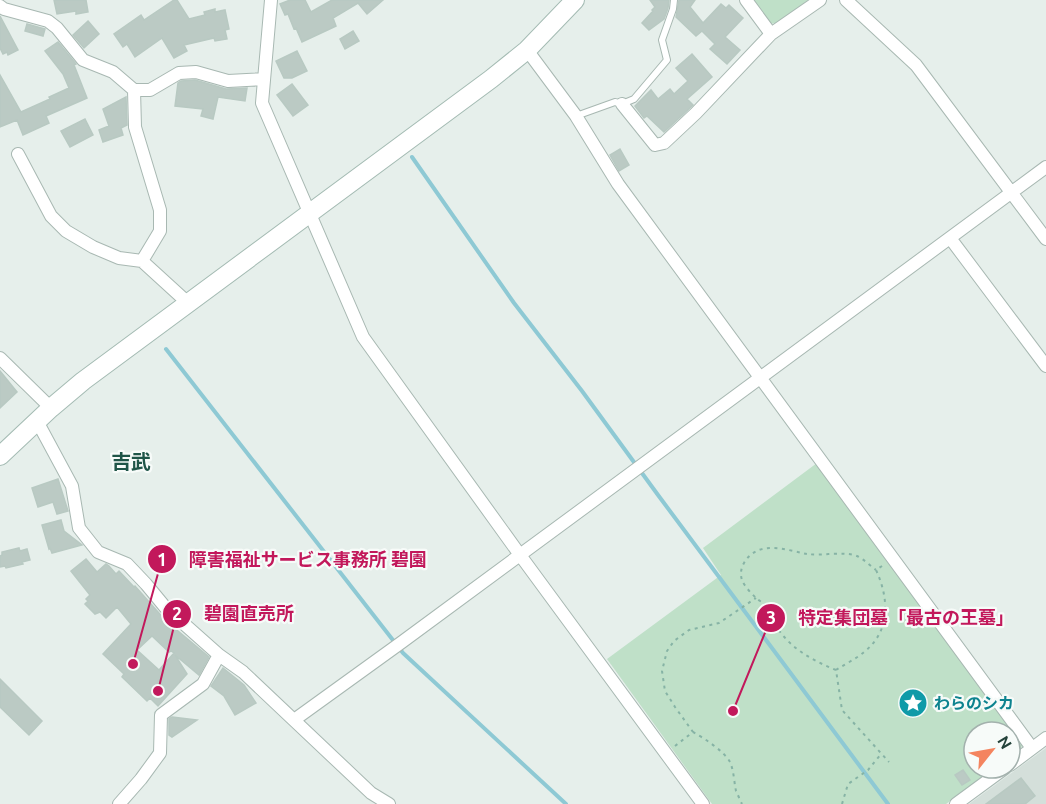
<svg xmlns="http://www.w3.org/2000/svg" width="1046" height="804" viewBox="0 0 1046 804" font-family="Ubuntu,'Noto Sans JP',sans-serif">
<rect width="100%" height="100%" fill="#e6efeb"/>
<path fill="#d4dfda" d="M1046,748V804H969Z"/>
<path fill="#bfe0c8" d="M751,0H808L777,23L768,24Z
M817,463L1023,742L1021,749L1010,757V732H974V768H995L946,804H712L607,659L721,575L703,548Z"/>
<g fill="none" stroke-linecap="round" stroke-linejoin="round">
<path stroke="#8ec9d4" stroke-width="4" d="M412,157L514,303L582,391L658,495L888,804
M166,349L403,653L566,804"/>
</g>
<path fill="#bbcac4" stroke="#b8c9c2" stroke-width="1.5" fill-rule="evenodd" d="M54,0H86L88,12L76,14V11L57,14Z
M174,0H177L189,19L205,15L204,12L215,9V12L225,10L229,29L225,30L227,39L215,41L214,38L184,45L187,51L174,58L162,38L135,57L127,44L123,47L114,34L141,15L144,20Z
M290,0H305L311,12L332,0H383L367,14L358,3L333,18L336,26L302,42L296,28L294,29L288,14L285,15L280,4Z
M650,0H669L668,8L664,19L649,30L642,23L653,11L652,10L655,7Z
M679,0H695L690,7L703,23L721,4L726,8L729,5L743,18L725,37L740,50L727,64L710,49L715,44L702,31L696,36L676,17Z
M0,16L18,50L8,55L7,52L3,54L0,48Z
M88,21L99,34L84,48L73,35Z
M27,24L45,29L43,36L25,31Z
M353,31L359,41L345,49L340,39Z
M58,42L76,64L74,65L87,98L46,116L49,123L23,135L17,120L0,127V75L21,112L50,99L49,97L69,88L63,74L45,51Z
M297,51L307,71L292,78H284L276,61Z
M692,54L712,77L687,99L693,105L664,132L647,116L644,118L635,106L651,90L658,99L670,89L674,94L688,81L676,68Z
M195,80L226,89L247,88L245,101L218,97L213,119L201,116L203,109L175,106L178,83L181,81Z
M292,84L308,105L293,116L277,95Z
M126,97L127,125L121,128L123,135L103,142L99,130L109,126L103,109Z
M85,119L93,135L70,147L61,131Z
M620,149L629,165L619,171L610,155Z
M0,371L17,392L0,408Z
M58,479L68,511L57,514L53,502L38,507L32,488Z
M61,520L64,531L82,545L52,553L50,548L49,549L42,525Z
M19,548L20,551L27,549L30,560L22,562L23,564L6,568L5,566L0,567V556L2,555V552Z
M86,559L97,572L106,564L109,566L116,574L119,571L134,587L135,586L166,621L209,657L199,675L175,655L187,674L158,706L150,698L147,701L122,677L124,674L103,654L131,624L117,607L106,618L100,612L95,614L85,604L88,601L86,599L90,595L71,571ZM152,636L169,652L171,651L174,653L159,670L137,650Z
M223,668L244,685L256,703L235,715L224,696L211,686Z
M0,679L42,721L29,735L0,707Z
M172,717L197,720L172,737L169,735V719Z
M963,770L970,780L962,785L955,775Z
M1021,778L1035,796L1025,804H986Z"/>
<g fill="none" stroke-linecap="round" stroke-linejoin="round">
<g stroke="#a8b8b2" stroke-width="8">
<path id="lane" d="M576,116L615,102L622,104L634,99L667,60L662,40L673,9L674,0"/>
</g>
<g stroke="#a8b8b2" stroke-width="14">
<path id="street" d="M271,0L262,103L363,337L520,555L703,804
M746,0L771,34
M846,0L916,65L1046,239
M0,6L4,9L48,21L57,28L83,60L113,72L134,90H150L179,73L196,72L228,81L264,79
M527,50L576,116L618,184L1032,748
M134,90L135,127L160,210V231L142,261
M622,104L655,145L664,143L696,113L771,34L820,0
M18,154L51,216L66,231L93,247L119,258L142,261L188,303
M950,238L1046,366
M0,358L51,408
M37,421L72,486L79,528L98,552L127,564L146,584L165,607L219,655
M294,720L402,642L1046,167
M1010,765L1046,738
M119,804L141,779L160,753L161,715L203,684L219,655L243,672L371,793L389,804
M956,804L1005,768"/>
</g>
<g stroke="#a4bbb3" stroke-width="20">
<path id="secondary" d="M0,456L51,408L83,381L491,79L527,50L575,0"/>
</g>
<path stroke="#86b3a5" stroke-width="2" stroke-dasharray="3 4.5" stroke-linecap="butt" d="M882,566L876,570C889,598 891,631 864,652C856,659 845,664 836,670L842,710L889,762
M836,670C811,660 788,647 775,624C772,619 771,611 767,607C765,603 759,601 756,598C752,594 744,586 742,580C740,574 741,568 744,563C758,539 786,550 807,554C822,556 845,551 857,556C864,559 870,566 876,570
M693,732C704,738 725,752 730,762C734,771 734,782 736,791C738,795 740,800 742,804
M675,746L693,732L675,707L665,691L662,671L667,651L674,641L689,630L719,623L756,598
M842,804L848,784L868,770L881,754"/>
<use href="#lane" stroke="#fff" stroke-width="6"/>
<use href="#street" stroke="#fff" stroke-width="12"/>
<use href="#secondary" stroke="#fff" stroke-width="18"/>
</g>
<defs>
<g id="sight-disc" transform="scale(1.5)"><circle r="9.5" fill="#0f9aa8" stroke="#f7fbf9"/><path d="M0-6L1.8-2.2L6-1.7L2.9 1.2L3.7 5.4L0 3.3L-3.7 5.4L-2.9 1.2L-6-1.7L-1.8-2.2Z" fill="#fff"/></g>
</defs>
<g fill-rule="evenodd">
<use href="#sight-disc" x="913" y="703"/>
</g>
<g text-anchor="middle" stroke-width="4.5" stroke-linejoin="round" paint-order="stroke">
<g font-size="16" font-weight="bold" fill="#0d838f" stroke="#f7fbf9" text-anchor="start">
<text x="934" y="709">わらのシカ</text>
</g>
<g font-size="20" font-weight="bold" fill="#1f5548" stroke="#f7fbf9">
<text x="131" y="469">吉武</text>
</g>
</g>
<path fill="none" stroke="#c2185b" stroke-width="2" d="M133 664L162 559M158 691L177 614M733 711L771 618"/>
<g fill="#c2185b" stroke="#f7fbf9" stroke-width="2">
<circle cx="133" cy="664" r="6"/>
<circle cx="158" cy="691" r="6"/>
<circle cx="733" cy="711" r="6"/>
<circle cx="162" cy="559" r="15"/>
<circle cx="177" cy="614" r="15"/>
<circle cx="771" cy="618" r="15"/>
</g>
<g font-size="18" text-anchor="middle" font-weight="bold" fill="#fff">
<text x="162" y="566">1</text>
<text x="177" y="620">2</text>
<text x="771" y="624">3</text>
</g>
<g font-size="18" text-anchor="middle" font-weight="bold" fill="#c2185b" stroke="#f7fbf9" stroke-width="4.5" stroke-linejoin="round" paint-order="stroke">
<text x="308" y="566">障害福祉サービス事務所 碧園</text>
<text x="249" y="620">碧園直売所</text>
<text x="906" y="624">特定集団墓「最古の王墓」</text>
</g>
<g transform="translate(992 750) rotate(59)"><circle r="28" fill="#f7fbf9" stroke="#a3b1ad" stroke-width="1.5"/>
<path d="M0-4.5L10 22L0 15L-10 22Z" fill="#f4845f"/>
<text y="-9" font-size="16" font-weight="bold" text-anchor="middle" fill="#24423a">N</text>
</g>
</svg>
